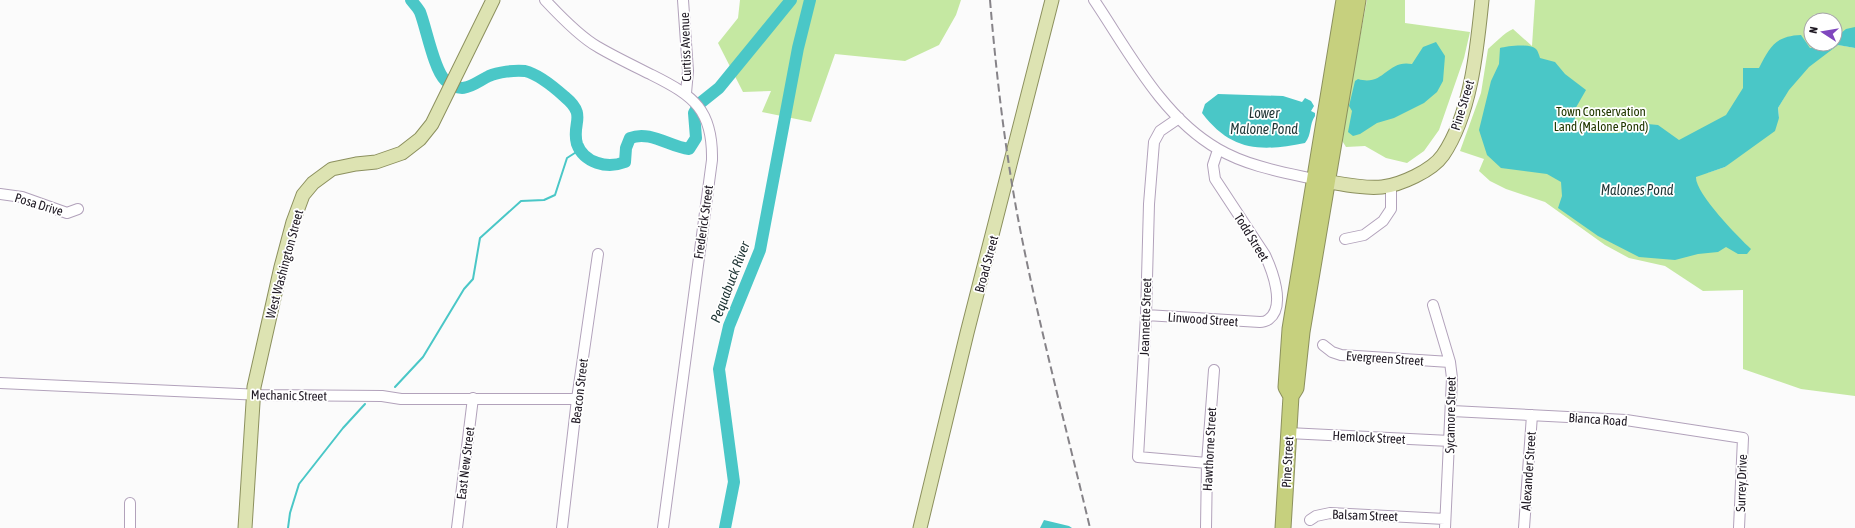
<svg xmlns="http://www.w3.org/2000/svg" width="1855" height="528" viewBox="0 0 1855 528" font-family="'Asap Condensed',sans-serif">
<rect width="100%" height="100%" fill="#fbfbfb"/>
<path fill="#c5e8a2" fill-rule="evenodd" d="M740,0H961L956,15L939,45L905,61L835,54L811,122L762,112L771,91L743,92L718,43L738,18Z
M1367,0H1405V23L1470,32L1464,58L1439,130L1424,151L1407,163L1386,158L1365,146L1346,147L1341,139Z
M1535,0H1855V38L1839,45L1855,48V396L1801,389L1743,369V290L1703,291L1665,266L1629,258L1605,245L1545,202L1506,189L1490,181L1479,171L1484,159L1460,151L1481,93L1488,49C1496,42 1504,33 1513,29L1532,46ZM1811,20H1835V44H1811ZM1785,96L1778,108L1779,118L1725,167L1707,173L1698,166Z"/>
<path fill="#4ac7c7" d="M1855,27V48L1838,45L1809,67L1789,90L1778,108L1779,118L1775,131L1725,167L1696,177C1695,193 1738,237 1751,249L1747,254H1738L1726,247L1718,252L1698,254L1675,260L1639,257L1598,236L1558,208L1562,196L1561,182L1547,174L1501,168L1487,155L1479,130L1491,81L1499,64L1500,48C1507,46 1530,43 1536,49C1538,51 1539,55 1540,58L1555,62L1565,74L1586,90L1574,111L1575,120L1582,129L1592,133H1619L1637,123L1658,125L1679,140L1726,115L1743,88V68H1759C1770,47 1775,36 1801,35L1810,48H1821L1827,44H1835V38L1846,29Z
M1436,42L1445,56L1443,81L1437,92L1424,103L1394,118L1377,123L1360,134L1353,136L1348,132L1352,111L1349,106L1355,81L1358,79C1384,87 1387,59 1412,64L1423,47Z
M1218,94L1283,96L1302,102L1305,98L1311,101L1314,106L1311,111L1315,113V116C1309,124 1312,135 1305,143C1260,152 1231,151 1202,113L1205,104Z
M1044,520L1069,526L1072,528H1040Z"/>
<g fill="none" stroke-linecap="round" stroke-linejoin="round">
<path stroke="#4ac7c7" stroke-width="2" d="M395,387L423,357L464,289L473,279L480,238L521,201L544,200L555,195L567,158L581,149
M288,528L290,513L299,484L343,428L365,404"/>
<path stroke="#4ac7c7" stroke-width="12" d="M411,0C414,4 418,8 420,12C426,27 434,70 445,80C463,96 473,84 489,76C498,72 514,70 525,71C538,74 555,88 565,97C588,116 571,123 577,144C584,163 607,169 625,162L626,148L630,138C650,130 670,147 689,149L696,138L694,113L699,104L719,88L791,0
M725,528L734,482L719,369L729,326L760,250L798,48L810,0"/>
<g stroke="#b2a2bb" stroke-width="12">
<path id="minor" d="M545,0C559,15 580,37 598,47C615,57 634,66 652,75C694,96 713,110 712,160L663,528
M683,0L688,71L686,93
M1094,0C1129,52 1162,117 1218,149C1247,166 1282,172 1314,179
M1179,118L1160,131L1154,142L1149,204L1146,315L1138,457L1207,463
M0,194L22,197L67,213L78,209
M1345,239L1364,235L1383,221L1391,209V185
M1433,305L1450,362L1452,378L1445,528
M1146,315L1260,322C1262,322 1267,321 1269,319C1286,306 1272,270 1265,255L1215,179L1213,165L1218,150
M1323,345L1332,352L1341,355L1450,362
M0,383L261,395L382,396L401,399H577
M1452,411L1626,420L1743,438L1739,528
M1288,433L1450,441
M1310,520L1316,516L1330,513L1445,519
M130,528V503
M457,528L473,398
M562,528L577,399L598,254
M1206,528L1207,463L1214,370
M1524,528L1532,415"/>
</g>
<g stroke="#8c905e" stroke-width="15">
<path id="major" d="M1318,180C1338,183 1362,189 1382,187C1400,185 1432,171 1443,155C1471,114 1477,49 1482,0
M245,528L254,387L281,267L293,222L303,195L313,183L332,169L356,164L376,162L402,153L420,139L432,124L493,0
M920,528L967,333L1052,0"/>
</g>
<g stroke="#8c905e" stroke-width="17">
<path id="highway" d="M1291,396L1286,387L1290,329L1344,0
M1283,528L1291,396L1296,388L1302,332L1358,0"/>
</g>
<use href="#minor" stroke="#fff" stroke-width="10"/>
<use href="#major" stroke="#dde3b2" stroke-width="13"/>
<use href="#highway" stroke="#c6d07e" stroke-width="15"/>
<path stroke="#868388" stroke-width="2" stroke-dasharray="8 4" stroke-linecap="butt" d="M990,0C996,71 1004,142 1017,213C1037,319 1065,423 1090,528"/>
</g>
<g text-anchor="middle" stroke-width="3.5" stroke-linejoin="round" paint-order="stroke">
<g font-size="13" fill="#1f1923" stroke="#fff">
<text transform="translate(685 47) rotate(-92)" y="5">Curtiss Avenue</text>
<text transform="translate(1462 105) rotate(-73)" y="5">Pine Street</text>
<text transform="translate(39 204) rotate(17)" y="5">Posa Drive</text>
<text transform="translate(703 222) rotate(-82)" y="5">Frederick Street</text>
<text transform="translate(1252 237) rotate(58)" y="5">Todd Street</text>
<text transform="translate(284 264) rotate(-75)" y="5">West Washington Street</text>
<text transform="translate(986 264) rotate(-75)" y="5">Broad Street</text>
<text transform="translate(1145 317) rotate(-88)" y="5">Jeannette Street</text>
<text transform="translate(1203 319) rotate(4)" y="5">Linwood Street</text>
<text transform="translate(1385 358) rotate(4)" y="5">Evergreen Street</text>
<text transform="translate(579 391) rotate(-83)" y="5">Beacon Street</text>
<text transform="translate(289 395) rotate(1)" y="5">Mechanic Street</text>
<text transform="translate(1450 415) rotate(-89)" y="5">Sycamore Street</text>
<text transform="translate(1598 419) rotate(4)" y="5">Bianca Road</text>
<text transform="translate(1369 437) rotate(3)" y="5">Hemlock Street</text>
<text transform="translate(1209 449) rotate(-87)" y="5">Hawthorne Street</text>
<text transform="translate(1287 462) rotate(-87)" y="5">Pine Street</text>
<text transform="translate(465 463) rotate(-83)" y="5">East New Street</text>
<text transform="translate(1528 471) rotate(-86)" y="5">Alexander Street</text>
<text transform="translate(1741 483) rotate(-88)" y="5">Surrey Drive</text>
<text transform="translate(1365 515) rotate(2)" y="5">Balsam Street</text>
</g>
<g font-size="13" fill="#223800" stroke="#fff">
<text x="1601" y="116">Town Conservation<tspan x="1601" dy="15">Land (Malone Pond)</tspan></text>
</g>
<g font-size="14" font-style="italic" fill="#1d3333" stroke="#fff">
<text x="1264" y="118">Lower<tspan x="1264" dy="16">Malone Pond</tspan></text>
<text x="1637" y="195">Malones Pond</text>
<text transform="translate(730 282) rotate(-69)" y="5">Pequabuck River</text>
</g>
</g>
<g transform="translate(1823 32) rotate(282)"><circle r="19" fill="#ffffff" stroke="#a5a3a7"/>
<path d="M0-3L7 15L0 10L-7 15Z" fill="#7f47be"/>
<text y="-6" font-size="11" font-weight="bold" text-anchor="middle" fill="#1f1923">N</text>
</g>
</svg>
